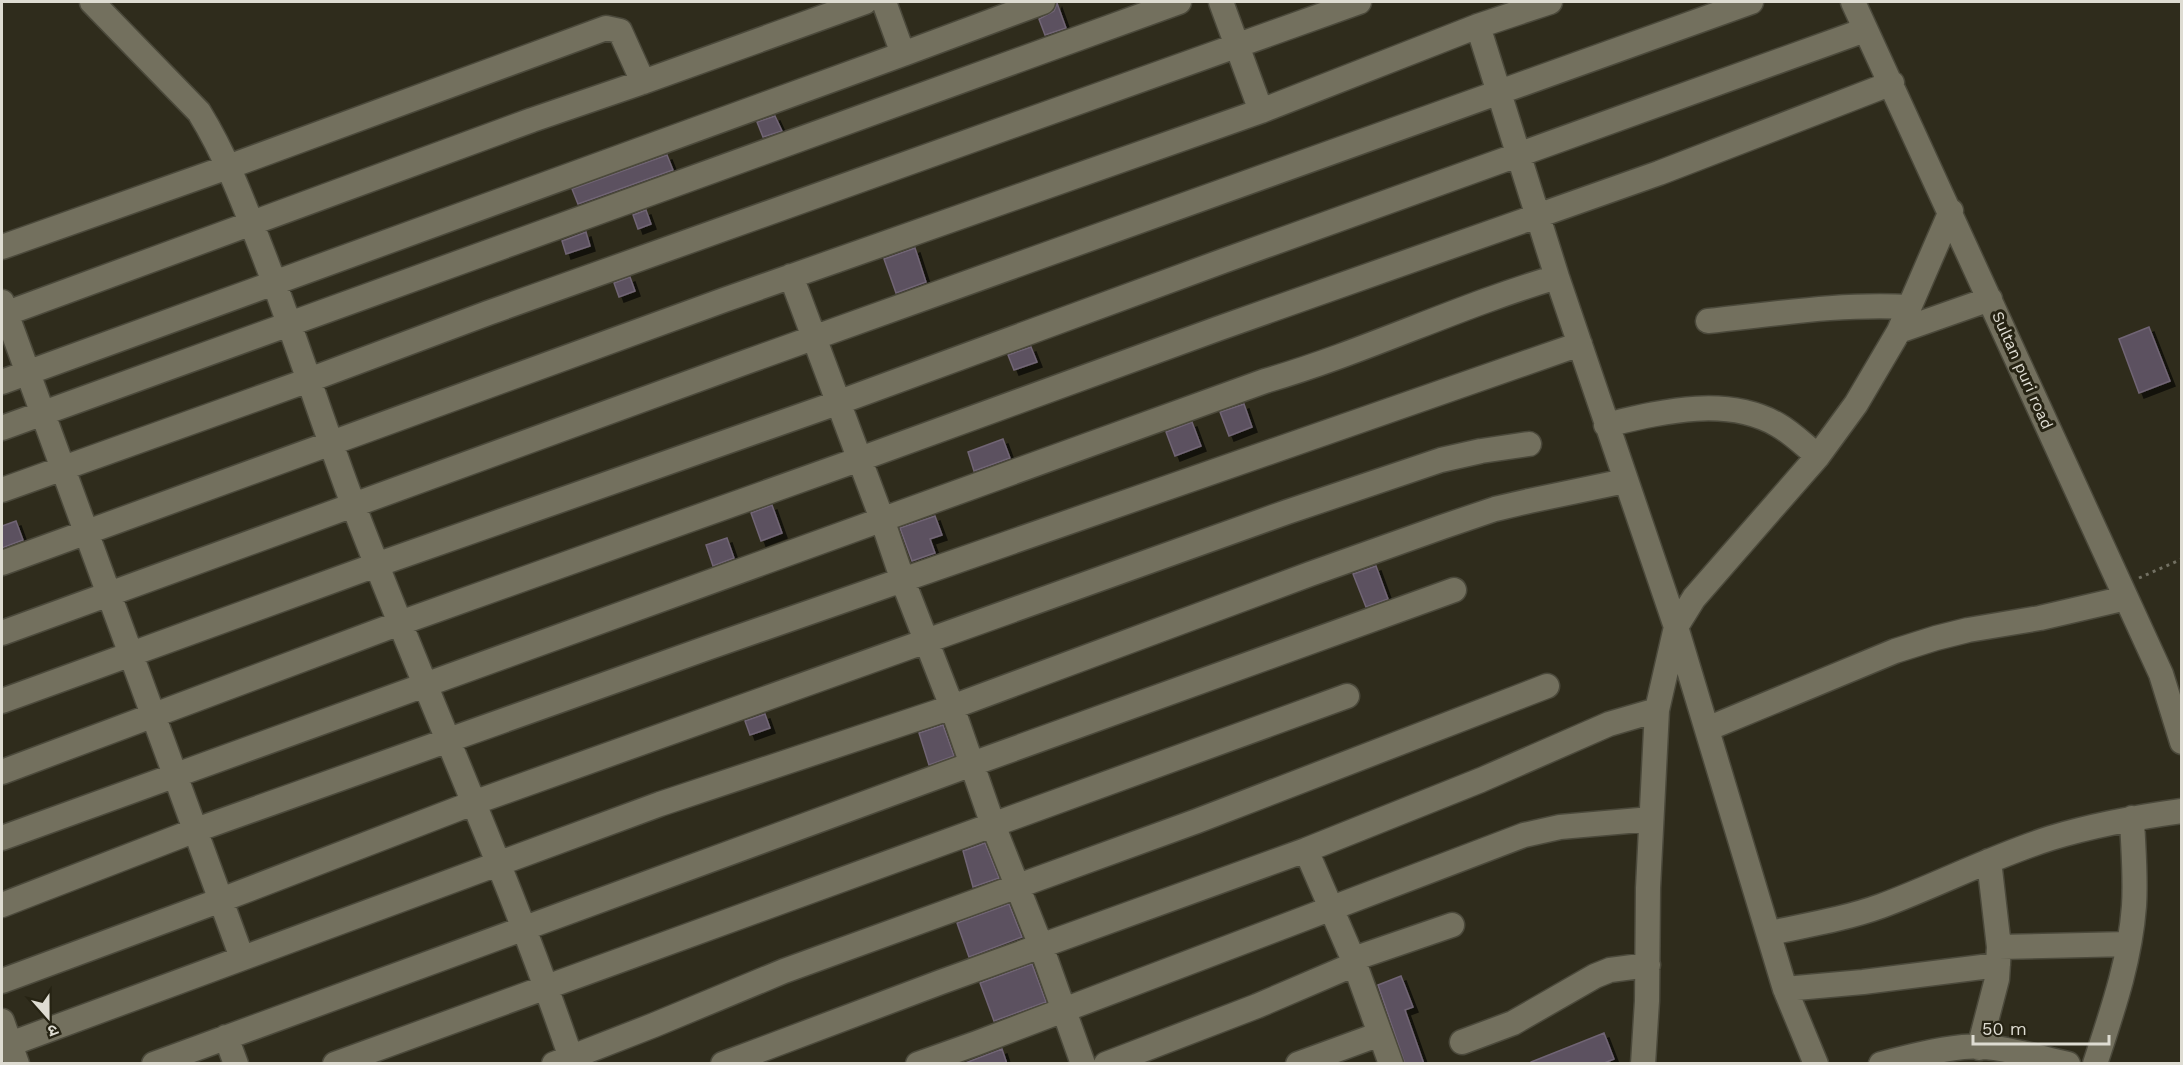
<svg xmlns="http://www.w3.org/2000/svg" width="2183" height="1065" viewBox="0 0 2183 1065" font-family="'Work Sans','Noto Sans Devanagari',sans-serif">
<defs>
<filter id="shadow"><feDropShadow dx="5" dy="5" stdDeviation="0" flood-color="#0009"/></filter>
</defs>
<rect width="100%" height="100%" fill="#2f2c1c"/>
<path fill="#5c5160" stroke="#716575" stroke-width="1.5" filter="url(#shadow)" d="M1057,3L1066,28L1045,35L1039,19L1054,11Z
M775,116L782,131L763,137L757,122Z
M667,155L673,170L578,204L572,189Z
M646,210L651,224L638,229L633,215Z
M586,232L590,246L566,254L562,241Z
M915,248L926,282L896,293L884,259Z
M630,277L635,291L619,297L614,283Z
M2149,327L2170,381L2139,393L2119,339Z
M1031,347L1037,362L1014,370L1008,355Z
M1244,404L1252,427L1229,436L1220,412Z
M1192,422L1201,446L1175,456L1166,432Z
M1003,439L1010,458L974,471L968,452Z
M772,505L782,533L761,541L751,513Z
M935,516L942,535L930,539L935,553L912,561L900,528Z
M16,521L23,540L2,548V526Z
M727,538L734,558L713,566L706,545Z
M1376,566L1388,599L1366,607L1353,574Z
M765,714L770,728L750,735L745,721Z
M943,725L954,756L929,765L919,733Z
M985,843L999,878L973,887L963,851Z
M1009,904L1022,937L969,957L957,923Z
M1032,964L1046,1002L994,1021L980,983Z
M1401,976L1413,1007L1405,1010L1424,1064H1405L1378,985Z
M1604,1033L1614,1059L1602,1064H1531V1062Z
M1002,1049L1007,1064H965V1063Z"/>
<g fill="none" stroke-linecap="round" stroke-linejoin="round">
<g stroke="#4b493b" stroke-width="27">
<path id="minor" d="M92,2L199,112C225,154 243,201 261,248C294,332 321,419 353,504C424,691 509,874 573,1064
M884,2L903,54L1043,2
M1221,2L1261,111
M1853,2L2161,674L2182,742
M1478,26L1557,277L1676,627L1785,989L1816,1064
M2,247L228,167L606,28L620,31L643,82
M791,276L882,519L903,581L952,707L993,825L1041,946L1083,1064
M2,302L242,958
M2,315L532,120L643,82L865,2
M1708,321C1775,314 1842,303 1909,307
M1899,331L1990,299
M2,382L903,54
M1606,425C1661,412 1726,395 1778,425C1792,433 1805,446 1818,456
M2,428L1179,2
M2,490L309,380L488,313L1359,2
M2,563L724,300L1261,111L1478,26L1550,2
M2,633L746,362L1751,2
M2,701L376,565L837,403L1223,261L1865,30
M1707,729L1895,651L1936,638L1968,630L2040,618L2126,598
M2,772L400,623L860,459L1217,329L1659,173L1892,83
M2,838L1265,381C1365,352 1458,306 1557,277
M1306,850L1353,959L1391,1064
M2,905L196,830L707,648L1580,344
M1770,933C1807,925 1845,919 1881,906C1938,885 1993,856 2051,838C2094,825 2138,817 2182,811
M1999,947L2129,944
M1353,959L1452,925
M2,981L221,900L473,803L1287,512L1441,460L1481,451L1529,444
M1785,989L1863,982L1998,965
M2,1021L17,1064
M226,1037L236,1064
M1462,1042L1513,1023L1595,976L1610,970L1648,965
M2,1047L660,804L952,707L1310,574L1442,527L1495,509L1529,501L1625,481
M1979,1048L1997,979L1999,947L1989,861
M154,1064L972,764L1454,590
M335,1064L1347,696
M554,1064L654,1025L784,971L1197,821L1547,686
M723,1064L941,982L1306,850L1481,780L1609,724L1657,710
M918,1064L977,1043L1524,835L1560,827L1651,819
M1106,1064L1257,1006L1355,964
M1298,1064L1380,1034
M1643,1064L1647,1001L1648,888L1657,710L1676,627L1694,598L1818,456L1856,404L1899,331L1951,211
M1881,1064C1908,1057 1935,1050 1963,1047C1997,1044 2035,1057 2068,1064
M2095,1064C2112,1012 2130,961 2134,906C2136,877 2133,847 2132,818"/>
</g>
<path stroke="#727062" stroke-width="3" stroke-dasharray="3 4.5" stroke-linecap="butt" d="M2139,578L2182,559"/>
<use href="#minor" stroke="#73705e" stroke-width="24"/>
</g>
<g text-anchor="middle" stroke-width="6" stroke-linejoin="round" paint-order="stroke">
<g font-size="16" fill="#dedcd2" stroke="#262313">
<text transform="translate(2023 370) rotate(66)" y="6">Sultan puri road</text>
</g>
</g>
<rect width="2183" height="1065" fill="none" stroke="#dedcd2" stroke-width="6"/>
<g transform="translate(48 1017) rotate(159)" stroke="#262313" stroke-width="4.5" paint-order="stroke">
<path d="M0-4.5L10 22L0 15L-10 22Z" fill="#dedcd2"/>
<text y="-9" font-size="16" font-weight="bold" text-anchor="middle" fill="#dedcd2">उ</text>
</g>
<path d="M1973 1035v9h136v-9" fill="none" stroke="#dedcd2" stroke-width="3"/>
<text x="1982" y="1035" font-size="18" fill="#dedcd2" stroke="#262313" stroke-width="4.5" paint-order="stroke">50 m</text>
</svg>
